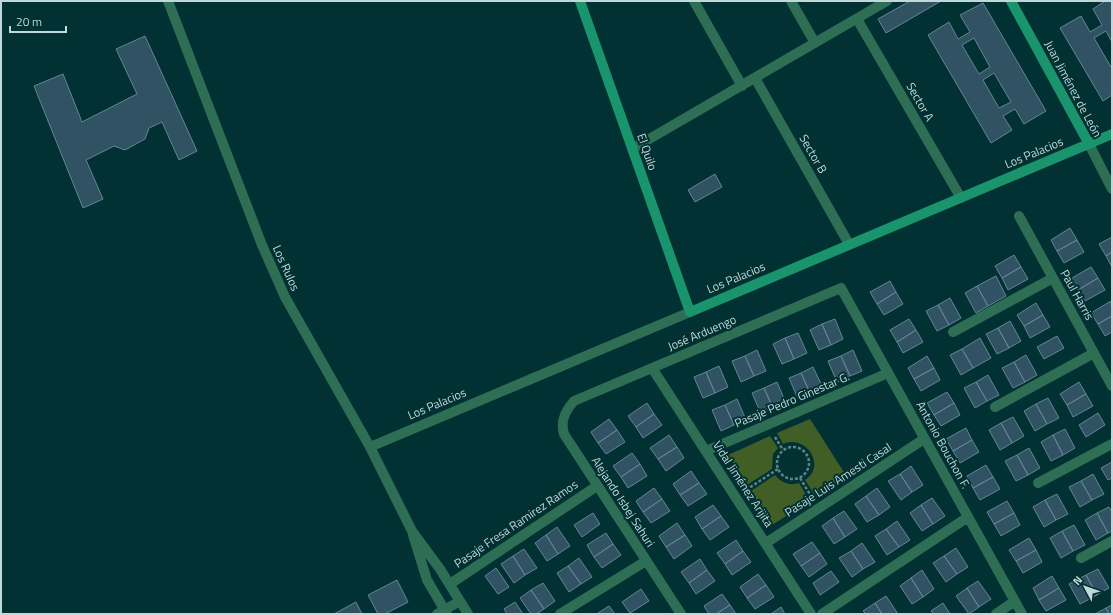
<svg xmlns="http://www.w3.org/2000/svg" width="1113" height="615" viewBox="0 0 1113 615" font-family="'Titillium Web',sans-serif">
<rect width="100%" height="100%" fill="#013132"/>
<path fill="#405e26" d="M810,419L847,477L816,497L805,480C827,466 806,434 783,444L777,433Z
M770,436L778,448L773,454L772,469L747,485L728,455Z
M775,475C782,483 789,486 799,483L810,501L772,525L751,491Z"/>
<path fill="#305262" stroke="#638697" fill-rule="evenodd" d="M910,1H941L886,33L878,19Z
M1105,1H1112V42L1106,31L1094,38L1111,67L1112,66V95L1103,101L1060,28L1081,16L1090,32L1102,25L1093,9Z
M983,3L1046,111L1024,124L1015,109L1003,116L1012,130L991,143L928,35L949,22L958,39L970,32L960,15ZM974,38L990,67L979,74L962,45ZM994,73L1011,102L999,108L983,80Z
M145,36L197,151L179,160L162,122L149,128L145,139L125,150L114,146L86,160L103,199L83,208L34,86L63,74L82,122L137,94L116,49Z
M715,174L722,187L695,202L688,190Z
M1070,228L1077,240L1057,251L1051,240Z
M1112,237V252L1106,256L1099,244Z
M1077,240L1084,252L1064,263L1057,251Z
M1112,252V267L1106,256Z
M1014,255L1021,267L1002,278L995,266Z
M1021,267L1028,279L1008,290L1002,278Z
M1091,267L1098,278L1078,290L1072,278Z
M996,276L1006,296L988,306L977,286Z
M1098,278L1105,290L1085,301L1078,290Z
M890,281L896,292L877,304L870,292Z
M977,286L988,306L976,313L965,293Z
M896,292L903,304L884,315L877,304Z
M950,298L961,318L949,325L938,305Z
M1111,301L1112,316L1098,324L1091,313Z
M1036,303L1043,315L1024,326L1017,315Z
M938,305L949,325L937,331L926,311Z
M1043,315L1050,327L1030,338L1024,326Z
M1112,316V332L1105,336L1098,324Z
M835,319L843,339L831,345L822,324Z
M909,319L916,330L897,342L890,330Z
M1010,321L1021,341L1009,348L998,328Z
M822,324L831,345L819,350L810,330Z
M998,328L1009,348L997,354L986,334Z
M916,330L923,342L903,353L897,342Z
M798,333L807,353L794,359L785,338Z
M1057,336L1064,348L1044,359L1037,347Z
M785,338L794,359L782,364L773,344Z
M980,338L991,358L973,368L962,349Z
M962,349L973,368L961,375L950,355Z
M757,350L766,371L754,376L745,356Z
M853,350L862,371L850,376L841,356Z
M1026,355L1037,375L1025,382L1014,362Z
M745,356L754,376L741,382L732,361Z
M841,356L850,376L837,382L828,361Z
M927,356L934,368L914,379L908,368Z
M1014,362L1025,382L1013,388L1002,368Z
M719,366L728,387L715,393L706,372Z
M813,367L823,388L810,393L801,373Z
M934,368L940,380L921,391L914,379Z
M706,372L715,393L703,398L694,377Z
M801,373L810,393L798,399L789,378Z
M988,375L999,395L987,401L976,382Z
M777,382L786,403L773,408L764,388Z
M976,382L987,401L975,408L964,388Z
M1079,382L1086,394L1067,405L1060,394Z
M764,388L773,408L761,414L752,393Z
M947,392L954,403L934,415L927,403Z
M1086,394L1093,406L1073,417L1067,405Z
M1048,398L1059,418L1047,424L1036,404Z
M737,399L746,420L734,425L725,405Z
M647,403L654,414L636,427L628,416Z
M954,403L960,415L941,426L934,415Z
M1036,404L1047,424L1035,431L1024,411Z
M725,405L734,425L721,431L712,410Z
M1098,413L1105,425L1086,437L1079,425Z
M654,414L662,425L643,438L636,427Z
M1013,417L1024,436L1012,443L1001,423Z
M609,419L617,430L598,443L591,432Z
M1001,423L1012,443L1000,450L989,430Z
M966,428L972,440L953,451L946,439Z
M1065,429L1075,448L1063,455L1053,435Z
M617,430L625,442L606,454L598,443Z
M669,435L677,447L658,459L650,448Z
M1053,435L1063,455L1051,461L1041,442Z
M972,440L979,452L960,463L953,451Z
M677,447L684,458L666,471L658,459Z
M1029,448L1040,468L1028,475L1017,455Z
M632,453L640,464L621,477L613,466Z
M1017,455L1028,475L1016,481L1005,461Z
M1112,462V478L1108,480L1101,468Z
M640,464L647,476L628,488L621,477Z
M986,465L993,477L973,488L967,476Z
M911,466L923,485L912,492L900,474Z
M691,471L699,483L680,495L673,484Z
M900,474L912,492L901,500L888,481Z
M1093,474L1104,494L1092,500L1081,481Z
M993,477L1000,489L980,500L973,488Z
M1081,481L1092,500L1080,507L1069,487Z
M699,483L707,494L688,506L680,495Z
M654,488L662,499L643,512L636,501Z
M877,488L890,507L879,515L866,496Z
M1057,494L1068,514L1056,520L1045,500Z
M866,496L879,515L867,522L855,504Z
M932,498L945,516L933,524L921,505Z
M662,499L670,511L651,523L643,512Z
M1045,500L1056,520L1044,527L1033,507Z
M1007,501L1014,513L994,524L987,512Z
M713,505L721,516L702,529L695,517Z
M921,505L933,524L922,531L910,513Z
M1109,507L1112,512V531L1108,533L1097,513Z
M844,511L857,529L845,537L833,518Z
M593,513L600,524L582,537L574,525Z
M1014,513L1020,525L1001,536L994,524Z
M1097,513L1108,533L1096,540L1085,520Z
M721,516L729,527L710,540L702,529Z
M833,518L845,537L834,544L822,526Z
M897,521L910,540L899,547L886,529Z
M677,523L685,535L666,547L659,536Z
M1074,525L1085,545L1073,551L1062,531Z
M557,527L570,546L558,554L546,535Z
M886,529L899,547L887,555L875,536Z
M1062,531L1073,551L1061,558L1050,538Z
M606,533L613,544L594,557L587,545Z
M546,535L558,554L547,561L535,543Z
M685,535L692,546L674,559L666,547Z
M1029,538L1036,550L1016,561L1009,550Z
M736,540L743,551L725,564L717,553Z
M812,542L820,553L801,566L793,554Z
M862,543L875,562L863,569L851,551Z
M613,544L621,555L602,568L594,557Z
M956,548L968,567L957,574L944,556Z
M524,549L537,568L525,575L513,556Z
M1036,550L1042,562L1023,573L1016,561Z
M743,551L751,562L732,575L725,564Z
M851,551L863,569L852,577L839,558Z
M820,553L827,564L809,577L801,566Z
M513,556L525,575L514,583L501,564Z
M944,556L957,574L946,582L933,563Z
M579,558L592,577L581,584L568,566Z
M700,559L707,570L689,583L681,572Z
M568,566L581,584L569,592L557,573Z
M496,568L509,587L498,594L485,576Z
M1098,569L1109,588L1097,595L1086,575Z
M707,570L715,581L696,594L689,583Z
M922,570L934,589L923,597L911,578Z
M831,571L839,582L820,595L813,583Z
M758,574L766,585L747,598L740,587Z
M1086,575L1097,595L1080,604L1069,584Z
M1052,576L1059,588L1039,600L1033,588Z
M911,578L923,597L912,604L900,586Z
M397,580L408,602L385,614H378L368,595Z
M978,581L991,599L979,607L967,588Z
M543,583L555,601L544,609L531,590Z
M766,585L774,597L755,609L747,598Z
M967,588L979,607L969,614L956,596Z
M1059,588L1066,600L1046,611L1039,600Z
M641,589L649,601L630,613L622,602Z
M531,590L544,609L536,614H531L520,598Z
M722,594L730,605L716,614H709L704,606Z
M886,596L898,614H882L875,603Z
M356,602L362,614H334Z
M515,602L523,614H507L504,609Z
M875,603L882,614H866L863,611Z
M943,603L950,614H934L931,611Z
M730,605L736,614H716Z
M1112,605V614H1109L1106,608Z
M609,606L615,614H598V613Z
M781,607L785,614H771Z
M1106,608L1109,614H1095Z"/>
<g fill="none" stroke-linecap="round" stroke-linejoin="round">
<path stroke="#608384" stroke-width="2.5" stroke-dasharray="3 2" stroke-linecap="butt" d="M775,437L783,450
M777 463a16 16 0 1 1 32 0a16 16 0 1 1-32 0Z
M800,478L811,496
M746,490L778,469"/>
<path stroke="#2d6e55" stroke-width="10" d="M168,1L262,245L285,297L370,447L412,531L440,569L468,614
M694,1L742,86
M791,1L815,43
M857,19L961,198
M755,78L849,244
M1089,144L1112,189
M632,149L887,1
M1019,216L1112,386
M953,332L1053,278
M652,368L811,614
M995,407L1094,353
M370,447L690,312
M706,451L888,373
M1038,483L1112,444
M413,535L427,580L447,614
M766,543L924,439
M1081,558L1112,541
M450,584L597,486
M437,614L460,601
M560,614L646,561
M681,614L564,434C560,421 565,411 574,401L841,288L1022,614
M822,614L968,517
M996,614L1015,601"/>
<path stroke="#19946c" stroke-width="10" d="M580,1L690,312L1112,134
M1011,1L1089,144"/>
</g>
<g text-anchor="middle" stroke-width="4" stroke-linejoin="round" paint-order="stroke">
<g font-size="12" fill="#c2d8d8" stroke="#013132">
<text transform="translate(1073 89) rotate(62)" y="4">Juan Jiménez de León</text>
<text transform="translate(920 102) rotate(60)" y="4">Sector A</text>
<text transform="translate(647 152) rotate(71)" y="4">El Quilo</text>
<text transform="translate(1034 153) rotate(-23)" y="4">Los Palacios</text>
<text transform="translate(813 154) rotate(60)" y="4">Sector B</text>
<text transform="translate(286 268) rotate(66)" y="4">Los Rulos</text>
<text transform="translate(736 278) rotate(-23)" y="4">Los Palacios</text>
<text transform="translate(1077 295) rotate(61)" y="4">Paul Harris</text>
<text transform="translate(702 333) rotate(-23)" y="4">José Arduengo</text>
<text transform="translate(792 400) rotate(-23)" y="4">Pasaje Pedro Ginestar G.</text>
<text transform="translate(437 404) rotate(-23)" y="4">Los Palacios</text>
<text transform="translate(943 445) rotate(61)" y="4">Antonio Bouchon F.</text>
<text transform="translate(838 480) rotate(-33)" y="4">Pasaje Luis Amesti Casal</text>
<text transform="translate(743 484) rotate(57)" y="4">Vidal Jiménez Arijita</text>
<text transform="translate(623 502) rotate(57)" y="4">Alejando Isbej Sahuri</text>
<text transform="translate(516 524) rotate(-34)" y="4">Pasaje Fresa Ramirez Ramos</text>
</g>
</g>
<rect width="1113" height="615" fill="none" stroke="#c2d8d8" stroke-width="4"/>
<g transform="translate(1085 587) rotate(311)" stroke="#013132" stroke-width="3" paint-order="stroke">
<path d="M0-3L7 15L0 10L-7 15Z" fill="#c2d8d8"/>
<text y="-6" font-size="11" font-weight="bold" text-anchor="middle" fill="#c2d8d8">N</text>
</g>
<path d="M10 26v6h56v-6" fill="none" stroke="#c2d8d8" stroke-width="2"/>
<text x="16" y="26" font-size="12" fill="#c2d8d8" stroke="#013132" stroke-width="3" paint-order="stroke">20 m</text>
</svg>
